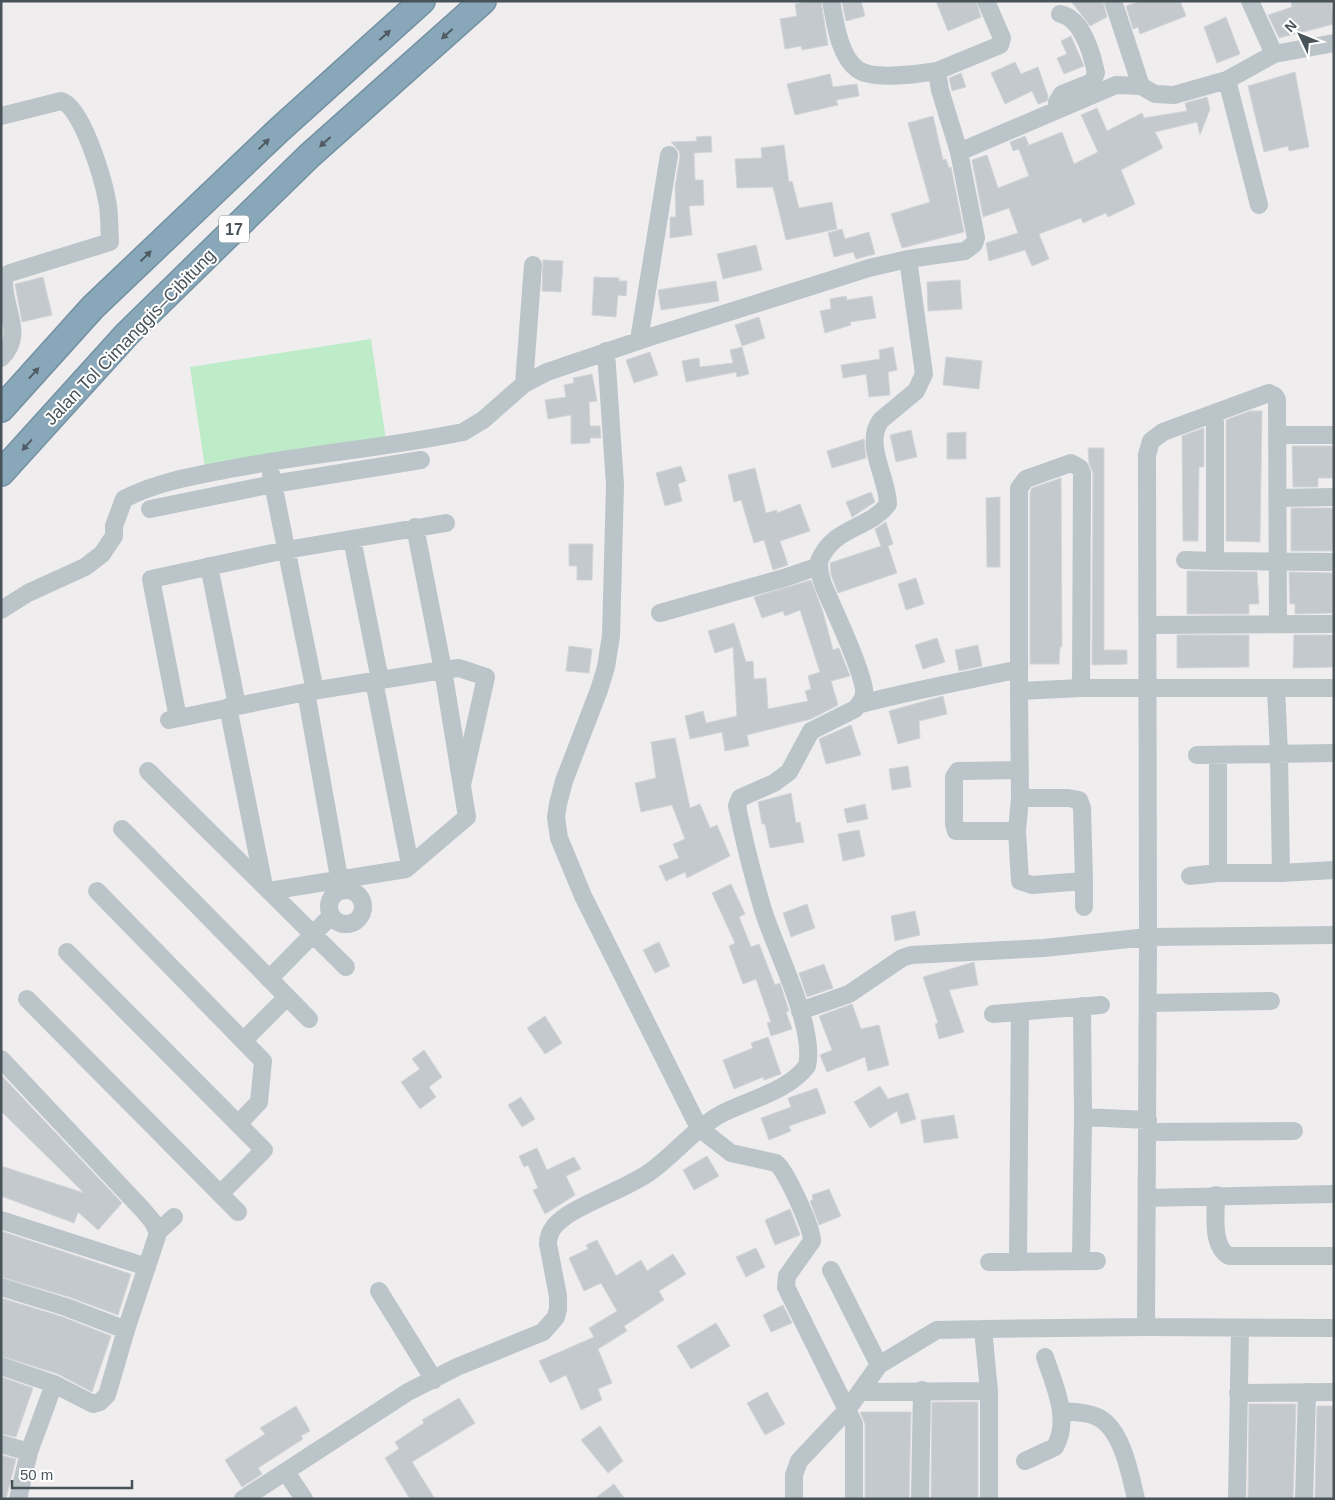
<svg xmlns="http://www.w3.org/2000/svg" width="1335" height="1500" viewBox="0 0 1335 1500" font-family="Arial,sans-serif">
<rect width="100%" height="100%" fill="#f0edee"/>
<path fill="#beebc8" d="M371,339L386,440L205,468L190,367Z"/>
<path fill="#c4c9cd" stroke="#d2d5d8" d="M809,1H821L828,45L802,50L801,46L785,49L780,19L797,16L795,4Z
M861,1L865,16L846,21L842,2Z
M936,1H976L981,17L948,31Z
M1071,1H1103L1107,17L1090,26Z
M1140,1H1180L1186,16L1140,34L1138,27L1133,29L1126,6Z
M1291,1H1331L1334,24L1279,38L1268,15L1292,7Z
M1226,17L1240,54L1217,63L1204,27Z
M1071,36L1084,66L1064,74L1057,58L1067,54L1061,41Z
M1015,62L1021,74L1038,67L1048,96L1047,101L1038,104L1032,91L1005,104L991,73Z
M1295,72L1309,147L1289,151L1288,146L1264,152L1248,86Z
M961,73L966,87L952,91L949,78Z
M830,74L833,87L857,84L859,96L836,100L838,105L795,115L787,84Z
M1207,97L1210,109L1200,135L1197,122L1155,132L1163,148L1121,170L1135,204L1108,217L1106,213L1083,223L1081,218L1039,234L1049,259L1032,266L1025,250L989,261L986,243L1018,233L1009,208L983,217L972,160L987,155L998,188L1029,176L1019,149L1013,151L1010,142L1025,136L1029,145L1027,146L1062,132L1074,164L1098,152L1081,115L1097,108L1107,131L1142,113L1144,118L1187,111L1185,103Z
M933,116L943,160L946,159L949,168L951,167L964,232L902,248L891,214L930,202L908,123Z
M711,136L712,152L694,153L695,180H703L704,205L689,206L692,235L670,238V217H676L675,187L680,156L679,151L671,142L697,141L696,137Z
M784,145L789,182L792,181L799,208L832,202L837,229L786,240L773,187L737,188L735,159L762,158L761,148Z
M842,229L845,239L869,232L875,254L856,259L853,252L834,257L828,233Z
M756,245L762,270L723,279L717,254Z
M543,260L563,261L561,292L542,291Z
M43,277L52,315L22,322L15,284Z
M594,277L619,278V281H627L626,296L618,295L616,317L592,315Z
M960,280L962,309L928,311L927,282Z
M716,281L719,301L661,310L658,290Z
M846,296L847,300L872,296L876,318L850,322L851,325L825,333L820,311L831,309L830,299Z
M759,317L765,338L742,346L735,325Z
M742,347L749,374L737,377L736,372L686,382L682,361L699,358L700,367L733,363L730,350Z
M893,347L897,370L888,372L890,395L869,397L866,374L843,378L841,365L880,359L879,350Z
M650,352L658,375L634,383L626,360Z
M946,357L982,361L979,389L943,385Z
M592,374L597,401L589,402L590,426H600L601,438H590V443L571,444V415L548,419L545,400L566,397L564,385L574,383L573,378Z
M1250,411H1262L1260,542L1226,541V420Z
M1204,428V467H1199L1198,541H1183L1182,436Z
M911,430L917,457L896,462L890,435Z
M966,432V459H947V433Z
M864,439L866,458L832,468L827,451Z
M1292,446H1333L1334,478H1318V487H1293Z
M1088,448H1104V650H1127V664L1092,665L1093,473L1089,463Z
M681,466L686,481L678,484L682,501L665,506L656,473Z
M755,468L766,513L777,510V513L800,504L810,531L780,541L788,565L773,570L764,540L754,543L741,500L734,502L728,475Z
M1061,478L1062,647H1060L1059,664H1030V492L1032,488Z
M871,492L875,502L852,517L846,502Z
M1000,497V567H987L986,498Z
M1291,508H1334L1332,551H1291Z
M886,522L893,544L888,546L897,573L838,593L831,575L830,563L881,546L875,529Z
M569,544H593L592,580H577V566H569Z
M1187,571L1257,572L1259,604H1249V614H1187Z
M1289,572L1334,573V613L1295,614V604H1290Z
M916,578L924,604L906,610L898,584Z
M811,580L823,612L833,650L839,648L850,676L831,681L838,705L811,719L747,735L749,746L725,751L722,732L690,739L685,716L703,711L706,723L737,716L733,647L715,653L708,631L734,623L746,662L753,661L754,679L766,678L768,709L808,701L805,691L811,689L808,676L820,672L800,610L785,616L783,611L762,618L754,597Z
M1177,635H1249V667L1177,668Z
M1294,635H1334V667L1293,668Z
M937,638L945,662L923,669L915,645Z
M978,645L982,666L959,671L955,650Z
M569,646L592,649L589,673L566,671Z
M943,696L947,714L919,721L920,738L898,744L889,711Z
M851,725L861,755L826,764L819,739Z
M675,738L690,808L700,804L710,828L717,825L730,856L687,878L685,872L666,881L659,866L679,858L673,844L685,839L672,805L641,812L635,783L656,778L651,742Z
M908,766L911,787L892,790L889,769Z
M791,793L796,823L800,822L804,842L770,848L765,824H762L758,802Z
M865,804L868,819L847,823L844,809Z
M859,830L865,856L843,861L838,834Z
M731,884L745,914L739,917L751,947L759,944L775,985L780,983L789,1011L786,1012L792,1029L771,1036L767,1023L771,1022L756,979L743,984L729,946L735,943L712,893Z
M807,904L815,928L791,937L783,913Z
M915,911L920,935L895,941L891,916Z
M659,942L670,966L655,973L643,950Z
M974,962L978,985L949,990L964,1032L939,1039L935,1024L938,1023L923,977Z
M824,964L833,988L807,997L799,973Z
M852,1004L861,1029L879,1025L889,1065L868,1071L865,1057L827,1072L820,1055L832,1050L819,1016Z
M545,1016L562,1043L545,1054L527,1028Z
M768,1037L781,1074L764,1080L763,1077L734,1089L723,1060L753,1048L751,1043Z
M424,1050L442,1077L429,1087L436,1097L420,1109L401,1082L420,1069L412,1059Z
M1,1075L122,1203L98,1230L78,1212L74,1223L1,1196V1166L84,1193L1,1111Z
M880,1086L888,1099L908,1093L916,1119L901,1124L897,1111L870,1128L854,1102Z
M817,1088L826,1113L789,1126L791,1131L769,1140L761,1118L791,1107L788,1098Z
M521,1097L535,1119L522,1127L508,1105Z
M954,1115L958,1138L924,1143L921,1120Z
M537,1148L547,1170L574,1157L581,1169L566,1176L575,1195L545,1214L533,1190L538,1188L528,1165L524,1167L519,1156Z
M707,1156L719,1176L694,1190L683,1170Z
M829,1189L841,1216L819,1225L810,1201L813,1200L812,1195Z
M790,1209L800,1235L775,1245L765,1220Z
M1,1231L131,1274L118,1315L69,1297L1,1277Z
M597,1240L616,1276L641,1260L647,1271L673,1254L686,1274L659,1291L664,1300L624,1326L627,1331L598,1349L612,1383L598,1389L602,1400L581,1410L566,1375L550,1383L539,1361L594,1337L589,1328L617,1311L601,1283L584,1291L569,1258L588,1249L586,1245Z
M756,1248L765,1267L746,1277L736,1257Z
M1,1298L63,1317L111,1336L92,1392L58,1374L1,1356Z
M783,1305L792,1323L771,1332L763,1315Z
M716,1323L730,1346L691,1369L677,1346Z
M1,1377L33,1388L16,1437L1,1434Z
M767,1392L785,1424L765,1435L747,1403Z
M459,1398L475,1423L412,1462L435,1499H410L385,1458L399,1449L395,1442L424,1423L422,1420Z
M932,1402H978V1499H931Z
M1249,1404H1296L1293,1499H1248Z
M296,1406L310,1431L301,1436L303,1439L258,1468L262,1474L242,1487L225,1460L265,1434L260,1428Z
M1317,1406H1334V1499H1315Z
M860,1412H911L909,1499H865V1424Z
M600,1426L623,1461L608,1473L581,1440Z
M1,1455L16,1459L6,1499H1Z
M614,1484L625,1499H594Z"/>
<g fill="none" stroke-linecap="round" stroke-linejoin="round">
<g stroke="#7492a4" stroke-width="28">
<path id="highway" d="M1,409L93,307L279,130L422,1
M1,473L127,334L309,156L483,1"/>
</g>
<path stroke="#bac4c9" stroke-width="18" d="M831,1C835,21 839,56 857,69C873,81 917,74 937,71L940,90L959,152
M1113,1L1141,86
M1250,1L1274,54
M937,71L1000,45L1002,38L986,1
M1227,80L1259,205
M1058,109L1057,102L1062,94L1092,82L1096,73C1092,54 1082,18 1060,14
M1,116L61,101C82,106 103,179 107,200C110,213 109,228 110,242L10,273L4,277C2,310 26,333 1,358
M639,340L669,155
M606,351L615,485L611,636L606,667L599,690L564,781L558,804L556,817L559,838L583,896L699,1128L731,1153L776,1163C786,1170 812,1228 812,1241L787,1276L786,1287L854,1424V1499
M524,384L533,265
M1215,413V561L1334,562
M1279,435H1334
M271,474L315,691
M1278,498L1334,497
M150,509L273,484L421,460
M352,539L380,680
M1185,560L1215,561
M209,566L237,705
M1,610L28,593L85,567L102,554L114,536V526L124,499C157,482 193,476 230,469C307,454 386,448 463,432L483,420L524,384L547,372L650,337L869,268L908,259L965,251L974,244L976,238L959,152L1116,85L1141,86L1155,94L1174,95L1227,80L1274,54L1334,43
M660,613L784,578L819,566
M1148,625L1334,624
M374,681L410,865
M1081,688L1082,473L1080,468L1071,463L1026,479L1019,488V691L1081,688H1334
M1276,688L1279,754L1281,873L1334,870
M1019,691L1020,798L1017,831L1020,881L1032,885L1084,881L1082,808L1079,800L1068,798H1020
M306,692L341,889
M861,704C913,690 966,681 1019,669
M228,707L264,886
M178,718L151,579L286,550L446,523
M169,720L306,692L443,670L415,527
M1197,755L1334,753
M148,771L346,967
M122,829L309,1019
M1017,831H956L954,824V777L958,771H963L1020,770
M1218,873V756
M1190,876L1218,873H1281
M1084,881V907
M329 907a17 17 0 1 1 34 0a17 17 0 1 1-34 0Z
M97,891L263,1061L259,1102L238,1124
M269,891L406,869L467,817L443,670L459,668L486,677L462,785
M67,952L264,1150L220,1194
M269,979L331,916
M27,999L238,1212
M1148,1003L1271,1001
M1082,1006L1083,1117L1148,1120
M800,1011L849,994L902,958L911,955L1044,948L1148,937L1334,935
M993,1014L1101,1005
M243,1041L287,997
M1,1059L143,1210L153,1222L158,1233L126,1330L107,1395L100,1402L93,1404L54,1384L1,1366
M1148,1132L1294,1131
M1216,1195C1216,1214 1211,1246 1229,1256H1334
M1147,1198L1334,1194
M1,1220L147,1267
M158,1232L174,1217
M1081,1260L1083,1117
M989,1262L1097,1261
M1018,1262L1020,1012
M831,1270L879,1365
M1,1287L66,1307L126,1330
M379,1291L434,1380
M1146,1327L1148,937L1147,455L1151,441L1163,432L1269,393L1275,396L1277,400L1278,624
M861,1392L989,1391
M1238,1393L1334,1392
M1061,1411C1072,1412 1085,1412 1095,1416C1122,1426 1130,1474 1136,1499
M1,1444L29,1452
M1025,1461L1055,1447C1071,1419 1054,1385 1045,1357
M286,1472L304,1499
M18,1499L29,1452L54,1384
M243,1499L408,1392L457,1367L543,1332L556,1317L558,1309V1296L548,1244C548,1230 557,1222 569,1214C595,1198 625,1189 650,1172C675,1154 694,1129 721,1114C750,1099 787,1092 807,1066C816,1027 775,949 763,910C753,876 744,841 737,806L740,798L774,783L789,772L811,731L855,709C860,704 865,698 864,689C861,669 841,625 832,605C826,591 818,577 819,561C835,525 869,530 888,504C888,478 863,444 881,420L916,391L924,374L908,259
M794,1499V1475L799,1461L847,1410L879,1365L937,1330L983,1329
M920,1499L922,1390
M989,1499V1391L983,1329L1146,1327L1334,1328
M1237,1499L1240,1328
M1304,1499L1307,1392"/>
<use href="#highway" stroke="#88a7b8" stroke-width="25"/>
</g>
<defs><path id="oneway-solid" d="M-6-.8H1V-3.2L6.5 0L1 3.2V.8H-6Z" transform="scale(1.25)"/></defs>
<g fill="#4e5b62">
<use href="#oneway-solid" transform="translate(447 34) rotate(138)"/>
<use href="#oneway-solid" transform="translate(385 35) rotate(-42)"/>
<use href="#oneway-solid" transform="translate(325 142) rotate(138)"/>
<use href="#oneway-solid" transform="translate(264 144) rotate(-44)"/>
<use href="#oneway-solid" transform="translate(146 256) rotate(-44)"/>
<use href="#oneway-solid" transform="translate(34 373) rotate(-48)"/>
<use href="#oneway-solid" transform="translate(27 445) rotate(132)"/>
</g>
<g text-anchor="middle" stroke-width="4" stroke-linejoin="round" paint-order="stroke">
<rect fill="#fff" stroke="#7e878b" stroke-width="1" x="219" y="215.5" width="30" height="27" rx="4"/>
<g font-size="16" font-weight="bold" fill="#475359">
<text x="234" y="235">17</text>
</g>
<g font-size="18" fill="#475359" stroke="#fff">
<text transform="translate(130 337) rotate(-46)" y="6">Jalan Tol Cimanggis–Cibitung</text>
</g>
</g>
<rect width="1335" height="1500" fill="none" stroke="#475359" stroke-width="5"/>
<g transform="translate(1300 35) rotate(313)" stroke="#ffffff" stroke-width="4" paint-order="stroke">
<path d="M0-4L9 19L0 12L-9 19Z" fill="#475359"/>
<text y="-8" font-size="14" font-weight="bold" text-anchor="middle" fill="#475359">N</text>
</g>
<path d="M12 1480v8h120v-8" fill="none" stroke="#475359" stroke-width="2.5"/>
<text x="20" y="1480" font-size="15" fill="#475359" stroke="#ffffff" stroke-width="4" paint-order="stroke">50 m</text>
</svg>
